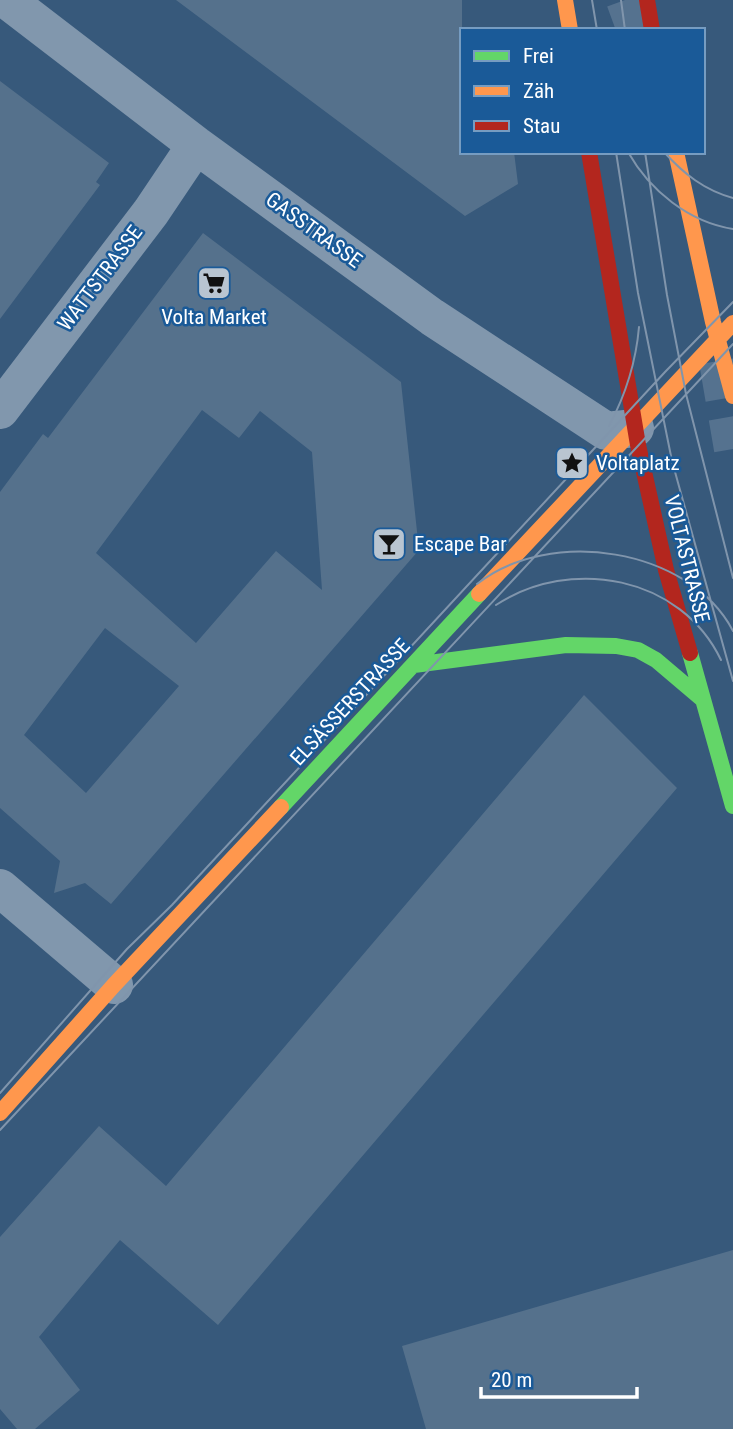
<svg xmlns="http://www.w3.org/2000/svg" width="733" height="1429" viewBox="0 0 733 1429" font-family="'Roboto Condensed',sans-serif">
<rect width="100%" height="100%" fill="#37597b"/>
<path fill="#55718c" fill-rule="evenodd" d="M176,0H462V152H514L518,184L465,216Z
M0,81L109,163L96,182L100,185L0,319Z
M203,233L401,382L419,550L111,904L85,883L54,893L60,861L0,808V492L43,434L48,438ZM202,410L239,438L260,411L312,452L322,590L276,551L196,643L96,553ZM105,628L179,686L86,793L24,735Z
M584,695L677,788L218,1325L120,1240L39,1337L80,1390L35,1429H17L0,1409V1237L99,1126L166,1186Z
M733,1250V1429H426L402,1346Z"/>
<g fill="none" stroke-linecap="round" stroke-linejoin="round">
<path stroke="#55728f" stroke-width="38" stroke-dasharray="38 19" stroke-linecap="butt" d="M625,0L636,30
M718,361L733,449"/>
<path stroke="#8197ad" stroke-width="38" d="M7,0L196,145L432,317L606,431L635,428
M0,410L151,212L196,145
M0,888L114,985"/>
<path stroke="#63d668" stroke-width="16" d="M690,653L733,806
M414,665L566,645L616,646L638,650L656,660L702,699
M281,807L479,594"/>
<path stroke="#ff974d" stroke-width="16" d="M565,0L570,30
M676,152L713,322L733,396
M479,594L733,323
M0,1113L114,985L281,807"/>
<path stroke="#b3261e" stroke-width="16" d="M647,0L652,30
M589,152L638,445L666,570L690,653"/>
<path stroke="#8095ac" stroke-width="2" d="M592,0L597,30
M621,0L625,30
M616,152L638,293L672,461L733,681
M628,152C650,191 689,222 733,229
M645,152L667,295L686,394L733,578
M664,152C684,174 704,190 733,198
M609,426C626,394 636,362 639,327
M477,584C549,527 689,547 733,631
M496,605C571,556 681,576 721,660
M0,1093L127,949L172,905L665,372L733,302
M0,1130L733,344"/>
</g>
<defs>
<g id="supermarket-square" transform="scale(1.75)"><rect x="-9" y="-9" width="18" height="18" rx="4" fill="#b9c5d1" stroke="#1a5a98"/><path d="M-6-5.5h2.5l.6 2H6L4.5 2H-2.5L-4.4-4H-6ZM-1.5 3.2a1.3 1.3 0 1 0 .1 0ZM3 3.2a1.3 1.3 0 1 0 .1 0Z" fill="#111"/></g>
<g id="sight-square" transform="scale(1.75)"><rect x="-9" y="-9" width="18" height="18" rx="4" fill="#b9c5d1" stroke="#1a5a98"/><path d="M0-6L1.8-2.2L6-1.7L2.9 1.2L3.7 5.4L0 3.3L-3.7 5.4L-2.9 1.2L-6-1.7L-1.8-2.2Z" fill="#111"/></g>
<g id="bar-square" transform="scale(1.75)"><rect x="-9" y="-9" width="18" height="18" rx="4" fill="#b9c5d1" stroke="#1a5a98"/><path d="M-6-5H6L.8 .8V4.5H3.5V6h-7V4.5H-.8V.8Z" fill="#111"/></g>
</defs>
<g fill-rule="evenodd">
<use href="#supermarket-square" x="214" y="283"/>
<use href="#sight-square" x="572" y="463"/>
<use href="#bar-square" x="389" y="544"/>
</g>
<g text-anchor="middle" stroke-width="5" stroke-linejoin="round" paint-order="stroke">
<g font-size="21" fill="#fff" stroke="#1a5a98">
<text transform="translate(314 230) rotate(36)" y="7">GASSTRASSE</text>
<text transform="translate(100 278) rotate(-53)" y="7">WATTSTRASSE</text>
<text transform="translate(687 559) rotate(76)" y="7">VOLTASTRASSE</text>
<text transform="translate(350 702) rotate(-47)" y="7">ELSÄSSERSTRASSE</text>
</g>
<g font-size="21" fill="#fff" stroke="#1a5a98" text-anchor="start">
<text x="214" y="324" text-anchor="middle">Volta Market</text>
<text x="596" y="470">Voltaplatz</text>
<text x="414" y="551">Escape Bar</text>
</g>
</g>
<rect x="460" y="28" width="245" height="126" fill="#1a5a98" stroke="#769cc1" stroke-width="2"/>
<rect x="474" y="51" width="35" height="10" fill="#63d668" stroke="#769cc1" stroke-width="2"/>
<text x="523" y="63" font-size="21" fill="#ffffff">Frei</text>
<rect x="474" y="86" width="35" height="10" fill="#ff974d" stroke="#769cc1" stroke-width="2"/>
<text x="523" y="98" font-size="21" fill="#ffffff">Zäh</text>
<rect x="474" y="121" width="35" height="10" fill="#b3261e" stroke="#769cc1" stroke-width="2"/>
<text x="523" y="133" font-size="21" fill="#ffffff">Stau</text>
<path d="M481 1387v10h156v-10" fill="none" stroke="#ffffff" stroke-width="3.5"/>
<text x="491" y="1387" font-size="21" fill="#ffffff" stroke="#1a5a98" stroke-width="5" paint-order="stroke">20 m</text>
</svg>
